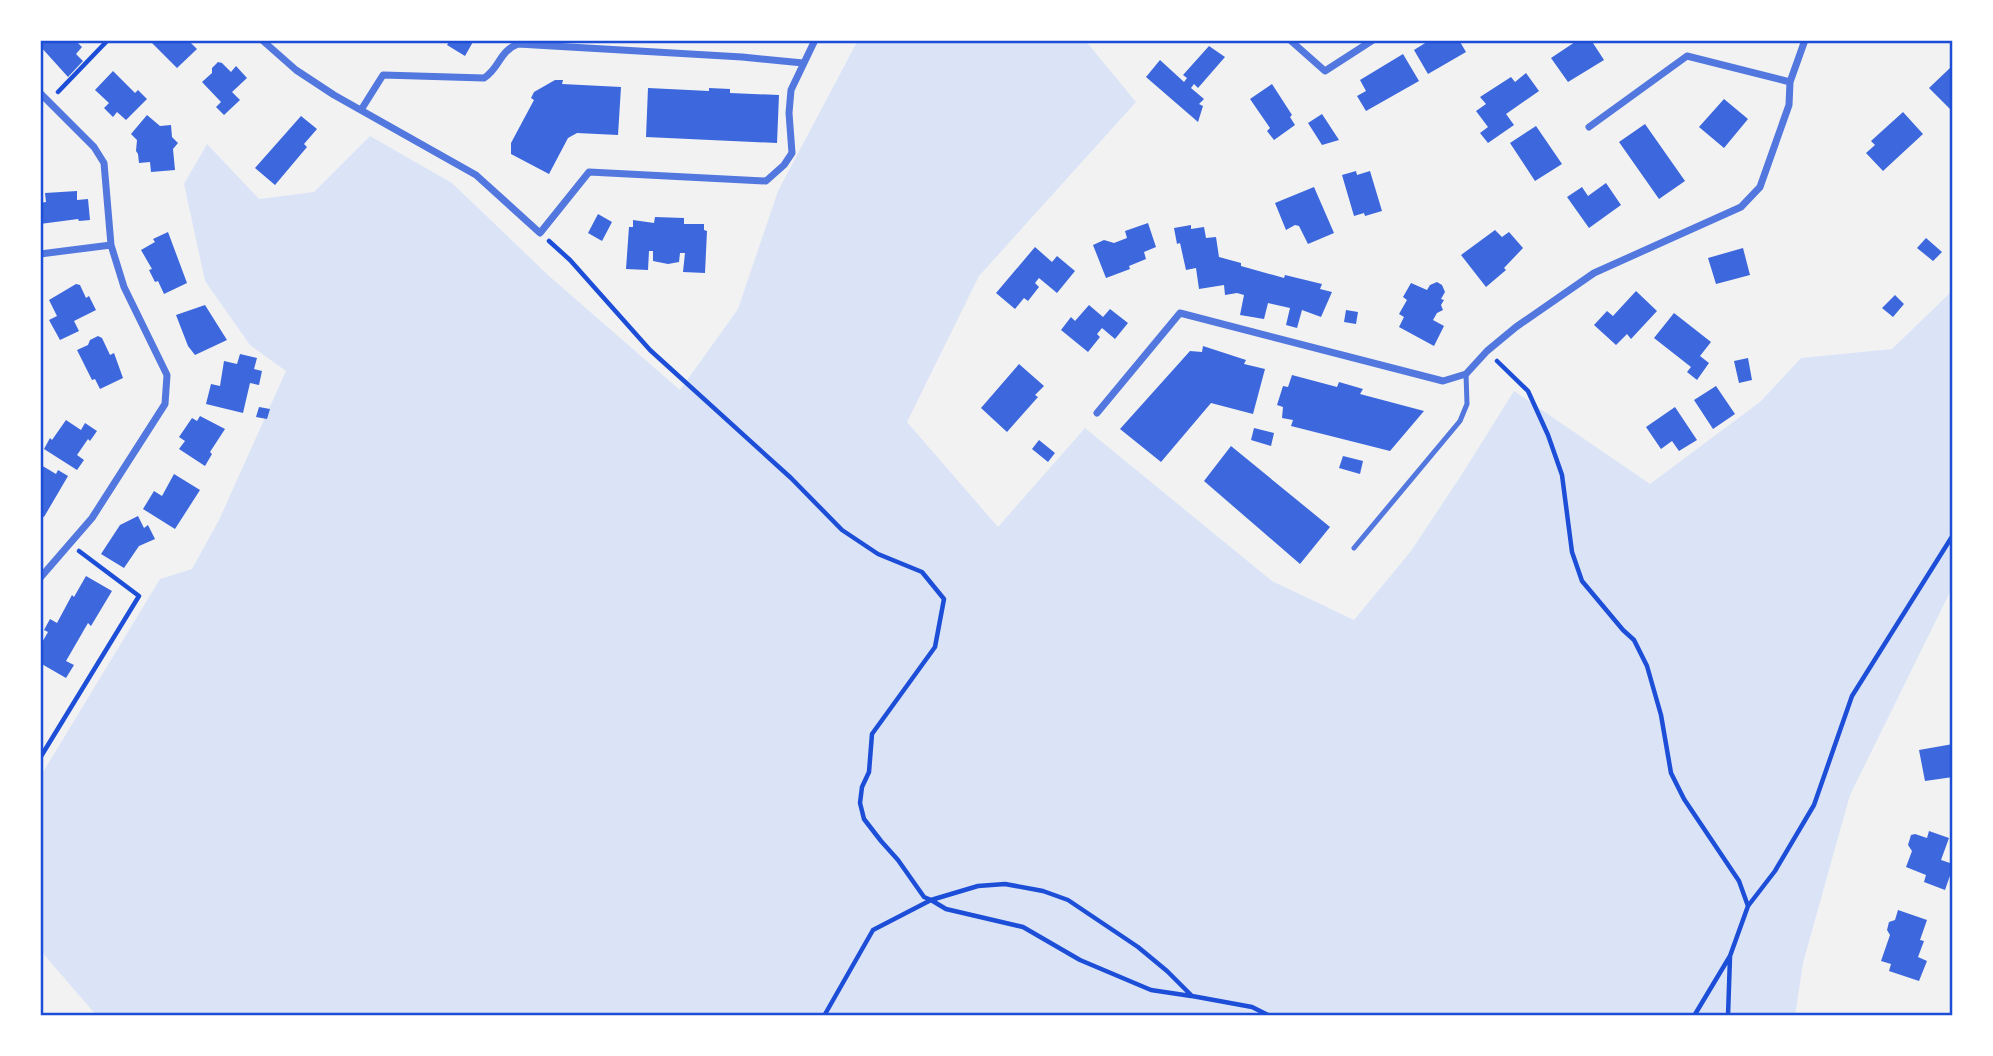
<svg xmlns="http://www.w3.org/2000/svg" width="1993" height="1056" viewBox="0 0 1993 1056" font-family="Commissioner,sans-serif">
<rect width="100%" height="100%" fill="#f2f2f2"/>
<path fill="#dbe4f7" d="M858,40H1085L1136,102L979,276L907,422L998,527L1085,428L1272,581L1354,620L1411,551L1464,471L1514,391L1650,484L1760,402L1801,358L1892,349L1953,290V586L1850,795L1803,963L1795,1016H97L40,950V777L160,579L192,569L219,520L286,371L250,345L205,281L184,184L207,144L259,199L314,192L370,136L452,183L549,276L680,390L738,309L778,191Z"/>
<path fill="#3d67dc" d="M40,40H75L82,47L76,54L83,61L68,77L40,46Z
M149,40H188L197,49L177,68Z
M450,40H474L465,56L447,45Z
M1430,40H1459L1466,52L1428,74L1414,50Z
M1578,40H1591L1604,60L1568,82L1551,58Z
M1209,46L1225,57L1198,88L1194,84L1191,88L1204,99L1199,104L1203,106L1198,122L1146,77L1160,60L1184,82L1187,78L1183,75Z
M1403,54L1419,81L1366,111L1357,96L1366,91L1360,80Z
M218,62L222,63L231,72L236,66L247,78L232,92L240,100L224,115L216,107L221,102L202,82L212,73V68Z
M1950,68L1953,71V112L1929,88Z
M113,71L135,93L138,90L147,99L126,120L117,112L113,117L104,108L109,103L95,90Z
M1526,73L1539,91L1506,114L1514,125L1488,143L1480,133L1488,127L1476,111L1486,104L1480,97L1511,77L1515,82Z
M555,80H563L562,84L621,87L618,135L577,133L568,138L549,174L511,154V143L534,100L531,98L534,92Z
M1272,84L1292,115L1290,117L1295,125L1274,140L1267,131L1270,128L1250,99Z
M648,88L709,91V88L730,89V93L779,95L777,143L646,137Z
M1724,99L1748,119L1724,148L1699,127Z
M1903,112L1923,134L1883,171L1866,153L1875,145L1871,141Z
M1322,114L1339,140L1322,145L1308,123Z
M147,115L160,126L171,125L172,137L178,143L173,149L175,170L151,172L150,162L139,163L138,154L136,151L137,140L131,134Z
M301,116L317,129L304,144L307,147L275,185L255,168Z
M1645,124L1685,181L1659,199L1619,142Z
M1536,126L1562,164L1535,181L1510,143Z
M1356,171L1357,175L1370,171L1382,211L1365,216L1364,213L1354,216L1342,175Z
M1606,183L1621,205L1589,228L1567,197L1582,187L1588,196Z
M1314,187L1334,233L1308,244L1299,226L1295,225L1286,230L1275,203Z
M77,191V200L88,199L90,220L79,221L78,219L40,224V203L46,202L45,193Z
M598,214L612,222L602,241L588,233Z
M655,217L684,218V224H704V230L707,231L705,273L683,272L685,253H680L679,262L668,264L653,261V251H649L648,270L626,269L629,227H633V220L654,223Z
M1148,223L1156,247L1144,252L1146,259L1129,266L1130,269L1106,278L1093,245L1104,240L1114,243L1127,238L1125,231Z
M1191,225V229L1204,227L1206,238L1216,237L1219,257L1241,263V266L1284,278L1285,275L1322,284L1320,289L1332,292L1321,317L1302,310L1297,328L1286,325L1290,308L1268,303L1264,319L1240,315L1244,295L1237,293L1225,295L1224,285L1199,289L1196,268L1186,270L1180,243L1177,244L1174,228Z
M1495,230L1502,237L1509,232L1523,248L1504,268L1506,270L1486,287L1461,255Z
M168,232L187,283L164,294L158,281L155,282L149,270L152,269L141,250L155,242L153,239Z
M1926,238L1942,252L1933,261L1917,248Z
M1035,247L1052,262L1057,256L1075,271L1057,293L1039,278L1035,283L1039,287L1028,301L1024,298L1015,309L996,293Z
M1743,248L1750,275L1716,284L1708,258Z
M1437,282L1442,285L1445,292L1441,299L1444,300L1441,305L1443,310L1437,313L1433,320L1444,326L1434,346L1399,327L1404,317L1399,314L1407,300L1403,297L1411,283L1427,290L1430,285Z
M76,284L80,285L86,298L89,296L96,310L74,321L79,331L60,340L49,320L57,316L49,300Z
M1636,291L1657,311L1631,339L1627,334L1616,345L1594,325L1607,311L1613,316Z
M1895,295L1904,304L1893,317L1882,308Z
M205,305L227,340L195,355L188,346L176,315Z
M1089,305L1103,317L1110,309L1128,323L1115,339L1102,328L1097,334L1100,337L1088,352L1061,330L1071,317L1075,321Z
M1346,310L1358,312L1356,324L1344,322Z
M1674,313L1711,342L1700,356L1709,363L1697,380L1687,372L1691,367L1654,338Z
M98,336L102,338L110,355L114,353L123,378L100,389L95,379L92,380L77,350L88,345L90,340Z
M1203,346L1246,360L1244,364L1265,369L1253,414L1211,403L1161,462L1120,429L1190,351L1202,352Z
M240,354L257,358L254,369L262,371L259,385L250,383L243,413L206,404L211,384L220,386L224,361L237,364Z
M1748,358L1752,380L1739,383L1734,361Z
M1019,364L1044,386L1035,395L1038,397L1007,432L981,408Z
M1292,375L1337,387L1339,382L1363,389L1360,394L1424,411L1390,451L1291,426L1293,420L1282,418L1283,407L1277,405L1283,386L1288,387Z
M1716,386L1735,414L1713,429L1694,400Z
M259,407L270,409L267,419L256,417Z
M1675,407L1697,440L1679,451L1672,441L1661,449L1646,427Z
M200,416L225,429L210,452L212,454L205,466L179,449L185,441L179,437L192,418L197,421Z
M66,420L81,430L85,423L97,431L90,441L88,439L77,455L84,460L77,470L44,449L50,438L52,440Z
M1254,428L1274,433L1271,446L1251,440Z
M1039,440L1055,453L1048,462L1032,449Z
M1231,446L1330,527L1300,564L1204,481Z
M1343,456L1363,461L1360,474L1339,468Z
M41,465L56,474L58,470L68,476L44,517L40,515Z
M174,474L200,490L175,529L143,509L154,491L162,496Z
M138,516L144,528L148,525L155,539L139,546L124,568L101,554L120,525Z
M86,576L112,591L91,626L88,623L66,661L74,665L66,678L40,663V646L48,632L44,630L50,619L57,623L72,595L74,597Z
M1953,744V777L1925,781L1919,750Z
M1929,831L1949,838L1941,860L1953,864V867L1945,890L1924,882L1926,875L1906,867L1912,851L1908,845L1911,835L1915,834L1927,838Z
M1898,910L1927,920L1920,940L1924,941L1918,957L1927,961L1919,981L1889,971L1891,964L1881,961L1890,935L1887,930L1889,922L1895,920Z"/>
<g fill="none" stroke-linecap="round" stroke-linejoin="round">
<path stroke="#1d4ed8" stroke-width="4.5" d="M58,92L108,40
M549,241L570,260L650,350L791,478L842,530L878,554L922,572L944,599L935,647L872,734L869,772L862,787L860,803L864,819L881,841L898,860L924,897L931,900L978,886L1005,884L1043,891L1068,900L1138,947L1167,971L1192,996L1252,1007L1270,1016
M1497,361L1528,391L1548,435L1562,475L1572,552L1582,581L1623,630L1634,640L1647,666L1661,715L1671,773L1684,799L1739,881L1748,906
M40,758L139,596L79,551
M824,1016L873,930L931,900L946,909L1023,927L1080,960L1151,990L1191,996
M1694,1016L1730,956L1748,906L1775,871L1814,805L1852,696L1953,535
M1728,1016L1730,957"/>
<path stroke="#5277de" stroke-width="5" d="M1354,548L1460,421L1467,404L1466,374"/>
<path stroke="#5277de" stroke-width="7" d="M262,40L296,70L334,95L476,175L540,233L589,172L766,181L784,165L792,153L789,113L791,90L815,40
M1290,40L1325,71L1373,40
M40,93L94,147L104,163L111,245
M361,110L383,75L484,78C500,68 499,51 518,44L742,57L803,63
M1589,127L1687,56L1790,82
M40,254L111,245L124,287L167,375L165,404L92,518L40,578
M1097,413L1180,313L1443,381L1466,374L1487,351L1516,327L1594,273L1741,207L1760,187L1789,105L1790,82L1805,40"/>
</g>
<rect width="1993" height="1056" fill="none" stroke="#ffffff" stroke-width="84"/>
<rect x="42" y="42" width="1909" height="972" fill="none" stroke="#1d4ed8" stroke-width="2.5"/>
</svg>
